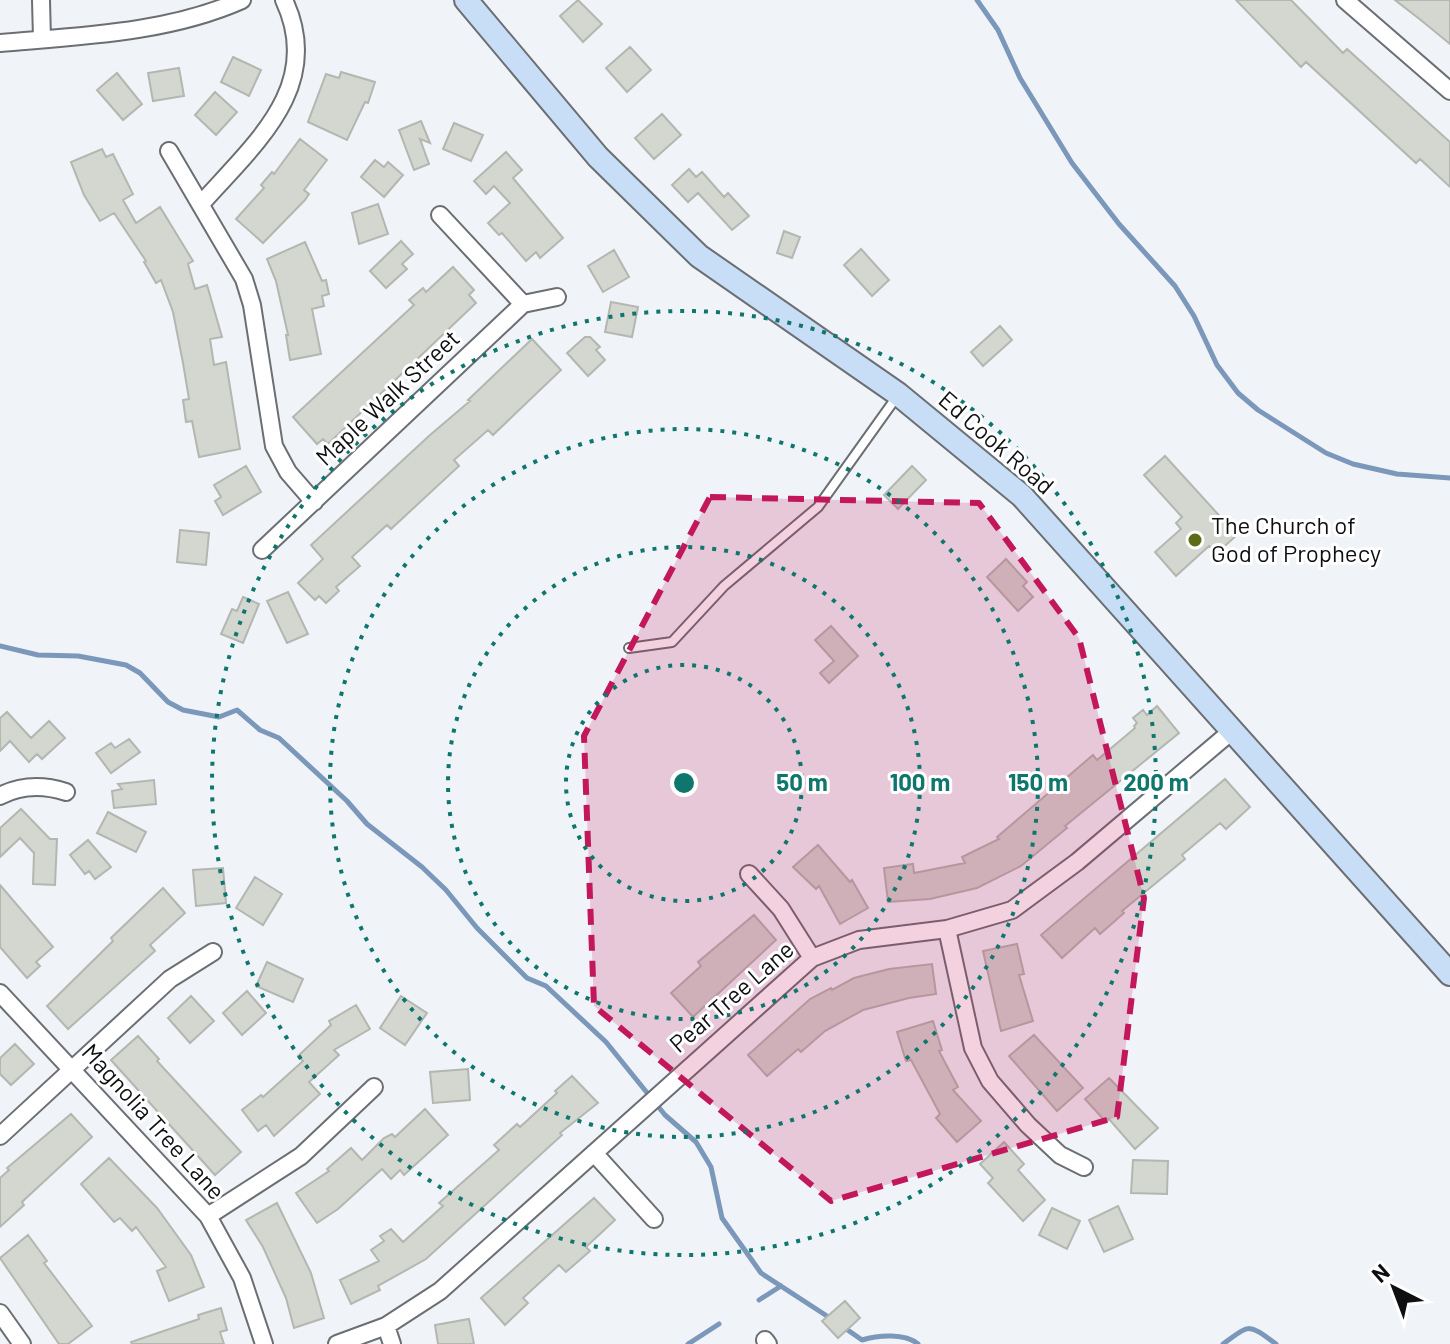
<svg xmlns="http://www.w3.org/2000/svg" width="1450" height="1344" viewBox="0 0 1450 1344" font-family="Barlow,sans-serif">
<rect width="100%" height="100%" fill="#f0f4f9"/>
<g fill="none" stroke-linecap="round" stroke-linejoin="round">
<path stroke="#7b97ba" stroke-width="5" d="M977,0L998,30L1020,78L1072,163L1119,224L1175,286L1194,316L1217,365L1238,393L1258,410L1326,453L1353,464L1397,474L1450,478
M0,646L38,655L78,656L126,665L140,673L168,702L183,710L219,717L237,710L260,730L279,738L347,801L367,824L422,867L446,890L477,928L527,978L546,986L606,1042L665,1115L696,1142L711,1167L722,1218L761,1273L830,1318
M759,1300L781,1286
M842,1326L862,1340C878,1335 905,1333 918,1344
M688,1344L719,1324
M1223,1344C1251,1324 1247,1323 1276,1344"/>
</g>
<path fill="#d4d6d0" stroke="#b4b6b0" stroke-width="2" d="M578,0L602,24L583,42L560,16Z
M1236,0H1291L1343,53L1347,49L1450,142V187L1420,159L1416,163L1306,62L1301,67Z
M1395,0H1450V44L1422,21Z
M630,47L651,70L627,92L606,68Z
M233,57L261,70L249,96L221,82Z
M179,68L184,96L153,101L148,73Z
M341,72L375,82L368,103L365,102L347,140L308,122L326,74L339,78Z
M117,73L142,104L123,120L97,90Z
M215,92L237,112L216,135L195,115Z
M662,114L681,135L654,159L635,138Z
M421,121L430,143L420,139L429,164L414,170L399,130Z
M454,123L483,135L471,161L443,149Z
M300,139L327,160L304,190L309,194L305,200L263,243L236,219L264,188L261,185L272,172L274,174Z
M102,149L106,157L113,154L133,194L123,200L136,223L160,207L193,261L188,264L195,289L207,285L222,337L210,339L214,365L226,362L240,449L199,457L192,421L186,422L183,400L189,399L183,363L173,312L161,280L156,283L144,262L146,261L114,213L100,221L84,195L71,162Z
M506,152L522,170L513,178L563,238L540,258L536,252L526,261L502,233L499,235L488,223L510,203L494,186L486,194L474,181Z
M375,160L384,167L388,162L403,175L384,197L361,177Z
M689,169L696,177L702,172L724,197L728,193L749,216L732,230L698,193L688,202L672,185Z
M378,204L388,234L359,244L352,213Z
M784,231L800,237L792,258L777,253Z
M401,241L413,254L402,264L407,269L386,288L370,271Z
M305,242L322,281L326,280L329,294L322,296L324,306L312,309L321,354L290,360L286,335H288L276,281L267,259Z
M861,249L889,280L872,296L844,265Z
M614,250L629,277L603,292L588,266Z
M453,267L474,290L469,295L476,303L328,444L323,439L317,444L293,417L414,305L409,300L423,288L426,292Z
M611,302L638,307L632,337L605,332Z
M1000,326L1012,340L983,366L971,352Z
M585,337H590L600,347L596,350L605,360L588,376L567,353Z
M532,339L561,370L493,435L488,430L454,460L459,466L391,529L387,525L352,557L360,566L336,587L339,591L326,603L319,596L315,600L298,583L323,559L311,545L430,435L470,401L468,400Z
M1165,456L1237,535L1217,553L1209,546L1176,576L1155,552L1181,529L1176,523L1182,517L1144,475Z
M246,466L261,492L223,515L215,501L221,497L214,485Z
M912,466L926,480L898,509L884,495Z
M180,530L209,533L206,565L177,562Z
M1006,559L1027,582L1023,586L1033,597L1018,611L987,577Z
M288,592L308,634L287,643L267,601Z
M243,597L259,604L243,643L221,634L232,609L237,611Z
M831,626L858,656L829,683L820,673L834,661L815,640Z
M1157,706L1179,733L1065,826L1067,828L1021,866L977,888L930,899L888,902L884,868L913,864L914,873L965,863L962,857L999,839L997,837L1093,755L1097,760L1135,728L1134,726L1137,723L1133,718L1143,710L1147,715Z
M7,712L31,738L49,721L65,738L42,759L37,754L29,762L10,741L0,751V718Z
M129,739L140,752L111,773L96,753L111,743L115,748Z
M1225,779L1250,807L1226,829L1220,823L1182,855L1185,859L1122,911L1124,913L1100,934L1095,928L1062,958L1041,935Z
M154,780L156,804L114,808L112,791L122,789L118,784Z
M21,809L50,839H57L55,885L33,884L34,853L20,838L0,857V828Z
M108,812L146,832L136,852L97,833Z
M88,840L111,867L95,879L89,871L85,874L70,855Z
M818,845L850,882L852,880L868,908L840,924L819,886L816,889L793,867Z
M223,868L226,903L196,906L193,870Z
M255,877L282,894L263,925L236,908Z
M0,885L53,947L36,962L40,966L27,978L0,947Z
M163,888L185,913L150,945L155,951L68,1029L47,1006L113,941L111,938Z
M754,915L776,940L693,1017L671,993L701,966L698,962Z
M1017,944L1024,974L1019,975L1033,1021L1001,1031L983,951Z
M267,962L303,979L293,1002L256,986Z
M932,964L936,994L909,998L863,1010L825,1031L801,1052L798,1049L767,1076L748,1055L810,999L831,988L832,990L854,978L889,969Z
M247,991L266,1013L242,1035L223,1013Z
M191,996L214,1021L190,1043L168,1018Z
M401,996L427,1013L405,1045L380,1028Z
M356,1005L370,1029L334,1050L339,1055L309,1082L320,1094L274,1136L266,1125L258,1131L242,1110L261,1095L263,1097L303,1061L298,1056L331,1025L329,1021Z
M933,1021L942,1050L939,1051L958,1087L953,1090L981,1121L957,1142L936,1118L940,1114L911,1060L906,1061L897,1032Z
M1034,1035L1083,1088L1057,1111L1009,1056Z
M138,1036L159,1059L157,1061L241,1152L215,1175L111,1060Z
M15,1044L34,1064L11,1085L0,1074V1058Z
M468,1069L470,1100L433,1103L430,1072Z
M572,1076L598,1103L560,1133L562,1135L426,1259L378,1286L380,1290L351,1304L340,1280L379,1261L371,1250L384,1241L380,1236L391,1229L403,1242L443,1206L439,1203L499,1150L494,1145L517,1124L520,1127L557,1093L555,1091Z
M1109,1078L1158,1128L1135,1149L1109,1119L1106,1122L1085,1099Z
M425,1109L448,1135L404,1175L400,1170L391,1179L382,1169L338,1209L317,1223L296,1193L329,1171L327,1169L351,1148L362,1160L384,1138L392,1134L395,1137Z
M71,1114L92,1137L22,1202L24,1205L0,1227V1178L9,1170L7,1168Z
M1004,1142L1024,1164L1018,1170L1045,1200L1023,1221L988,1183L993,1178L980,1164Z
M109,1158L157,1208L191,1255L204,1287L169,1301L157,1271L166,1267L136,1227L132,1231L120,1218L114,1222L81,1184Z
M1133,1160L1168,1161L1167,1194L1131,1193Z
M594,1198L615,1220L586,1247L590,1251L566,1272L559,1265L523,1298L528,1303L505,1325L481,1298Z
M277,1203L311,1273L324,1318L294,1328L286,1298L263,1247L246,1220Z
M1118,1206L1133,1239L1104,1252L1089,1220Z
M1052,1208L1080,1221L1067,1249L1039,1235Z
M28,1235L47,1261L44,1263L92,1326L68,1344H59L0,1258Z
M845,1301L860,1318L838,1338L822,1321Z
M221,1308L227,1330L220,1332L224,1344H132L131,1342L199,1319L198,1315Z
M469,1319L474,1344H438L435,1325Z"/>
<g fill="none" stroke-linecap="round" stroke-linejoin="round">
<g stroke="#6b6f73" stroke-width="12">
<path id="lane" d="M629,648L672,642L724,586L818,507L898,395"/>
</g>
<g stroke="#6b6f73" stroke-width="20">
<path id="street" d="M41,0L42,39
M1345,0L1450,91
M0,43C81,36 168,33 242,0
M169,151L244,279L252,305L274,446L288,472L314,502
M201,204C253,145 325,87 284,0
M440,215L523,304
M262,550L523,304L557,297
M0,796C21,785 44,785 66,792
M749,874L781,909L812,958
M947,929L973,1048L990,1081L1028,1125L1060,1155L1084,1167
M0,993L208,1216L242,1278L264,1344
M0,1136L170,979L213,952
M594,1153L654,1219
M208,1216L301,1156L374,1087
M0,1313L22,1344
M386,1326L392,1344
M765,1340L768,1344
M337,1344L386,1326L440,1291L812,958L859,940L947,929L1012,910L1077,862L1233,730"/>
</g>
<g stroke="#6b6f73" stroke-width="26">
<path id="secondary" d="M466,0L598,157L699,256L898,394L1022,496L1450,974"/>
</g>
<use href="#lane" stroke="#fff" stroke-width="8"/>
<use href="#street" stroke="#fff" stroke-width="16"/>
<use href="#secondary" stroke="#c8def7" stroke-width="22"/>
</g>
<path fill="#c2185b" fill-opacity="0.2" stroke="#c2185b" stroke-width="6" stroke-dasharray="16 10" stroke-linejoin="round" d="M710,497L979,503L1079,638L1144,898L1117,1117L831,1201L594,1006L584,736Z"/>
<g fill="none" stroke="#0f766e" stroke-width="4" stroke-dasharray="4 8">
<circle cx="684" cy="783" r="118"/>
<circle cx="684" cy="783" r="236"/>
<circle cx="684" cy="783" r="354"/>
<circle cx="684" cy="783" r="472"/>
</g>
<circle fill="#5c6b16" stroke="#fff" stroke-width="3" cx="1195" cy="540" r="8"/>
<g text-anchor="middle" stroke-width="6" stroke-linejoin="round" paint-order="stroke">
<g font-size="24" fill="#0e0f11" stroke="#fff">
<text transform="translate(388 398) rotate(-43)" y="8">Maple Walk Street</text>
<text transform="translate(996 443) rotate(41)" y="8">Ed Cook Road</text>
<text transform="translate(732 997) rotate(-41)" y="8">Pear Tree Lane</text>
<text transform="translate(153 1122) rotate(48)" y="8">Magnolia Tree Lane</text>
</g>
<g font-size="24" fill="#0e0f11" stroke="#fff" text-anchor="start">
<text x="1211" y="534">The Church of<tspan x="1211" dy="28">God of Prophecy</tspan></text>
</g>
</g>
<circle cx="684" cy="783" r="12" fill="#0f766e" stroke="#fff" stroke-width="4"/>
<g font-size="24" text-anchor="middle" font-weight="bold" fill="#0f766e" stroke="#fff" stroke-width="6" stroke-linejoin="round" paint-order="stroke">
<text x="802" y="791">50 m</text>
<text x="920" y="791">100 m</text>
<text x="1038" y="791">150 m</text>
<text x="1156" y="791">200 m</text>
</g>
<g transform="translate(1394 1288) rotate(318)" stroke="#ffffff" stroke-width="6" paint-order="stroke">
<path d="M0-6L14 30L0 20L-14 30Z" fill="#0e0f11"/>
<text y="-12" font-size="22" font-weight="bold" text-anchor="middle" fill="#0e0f11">N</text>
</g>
</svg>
